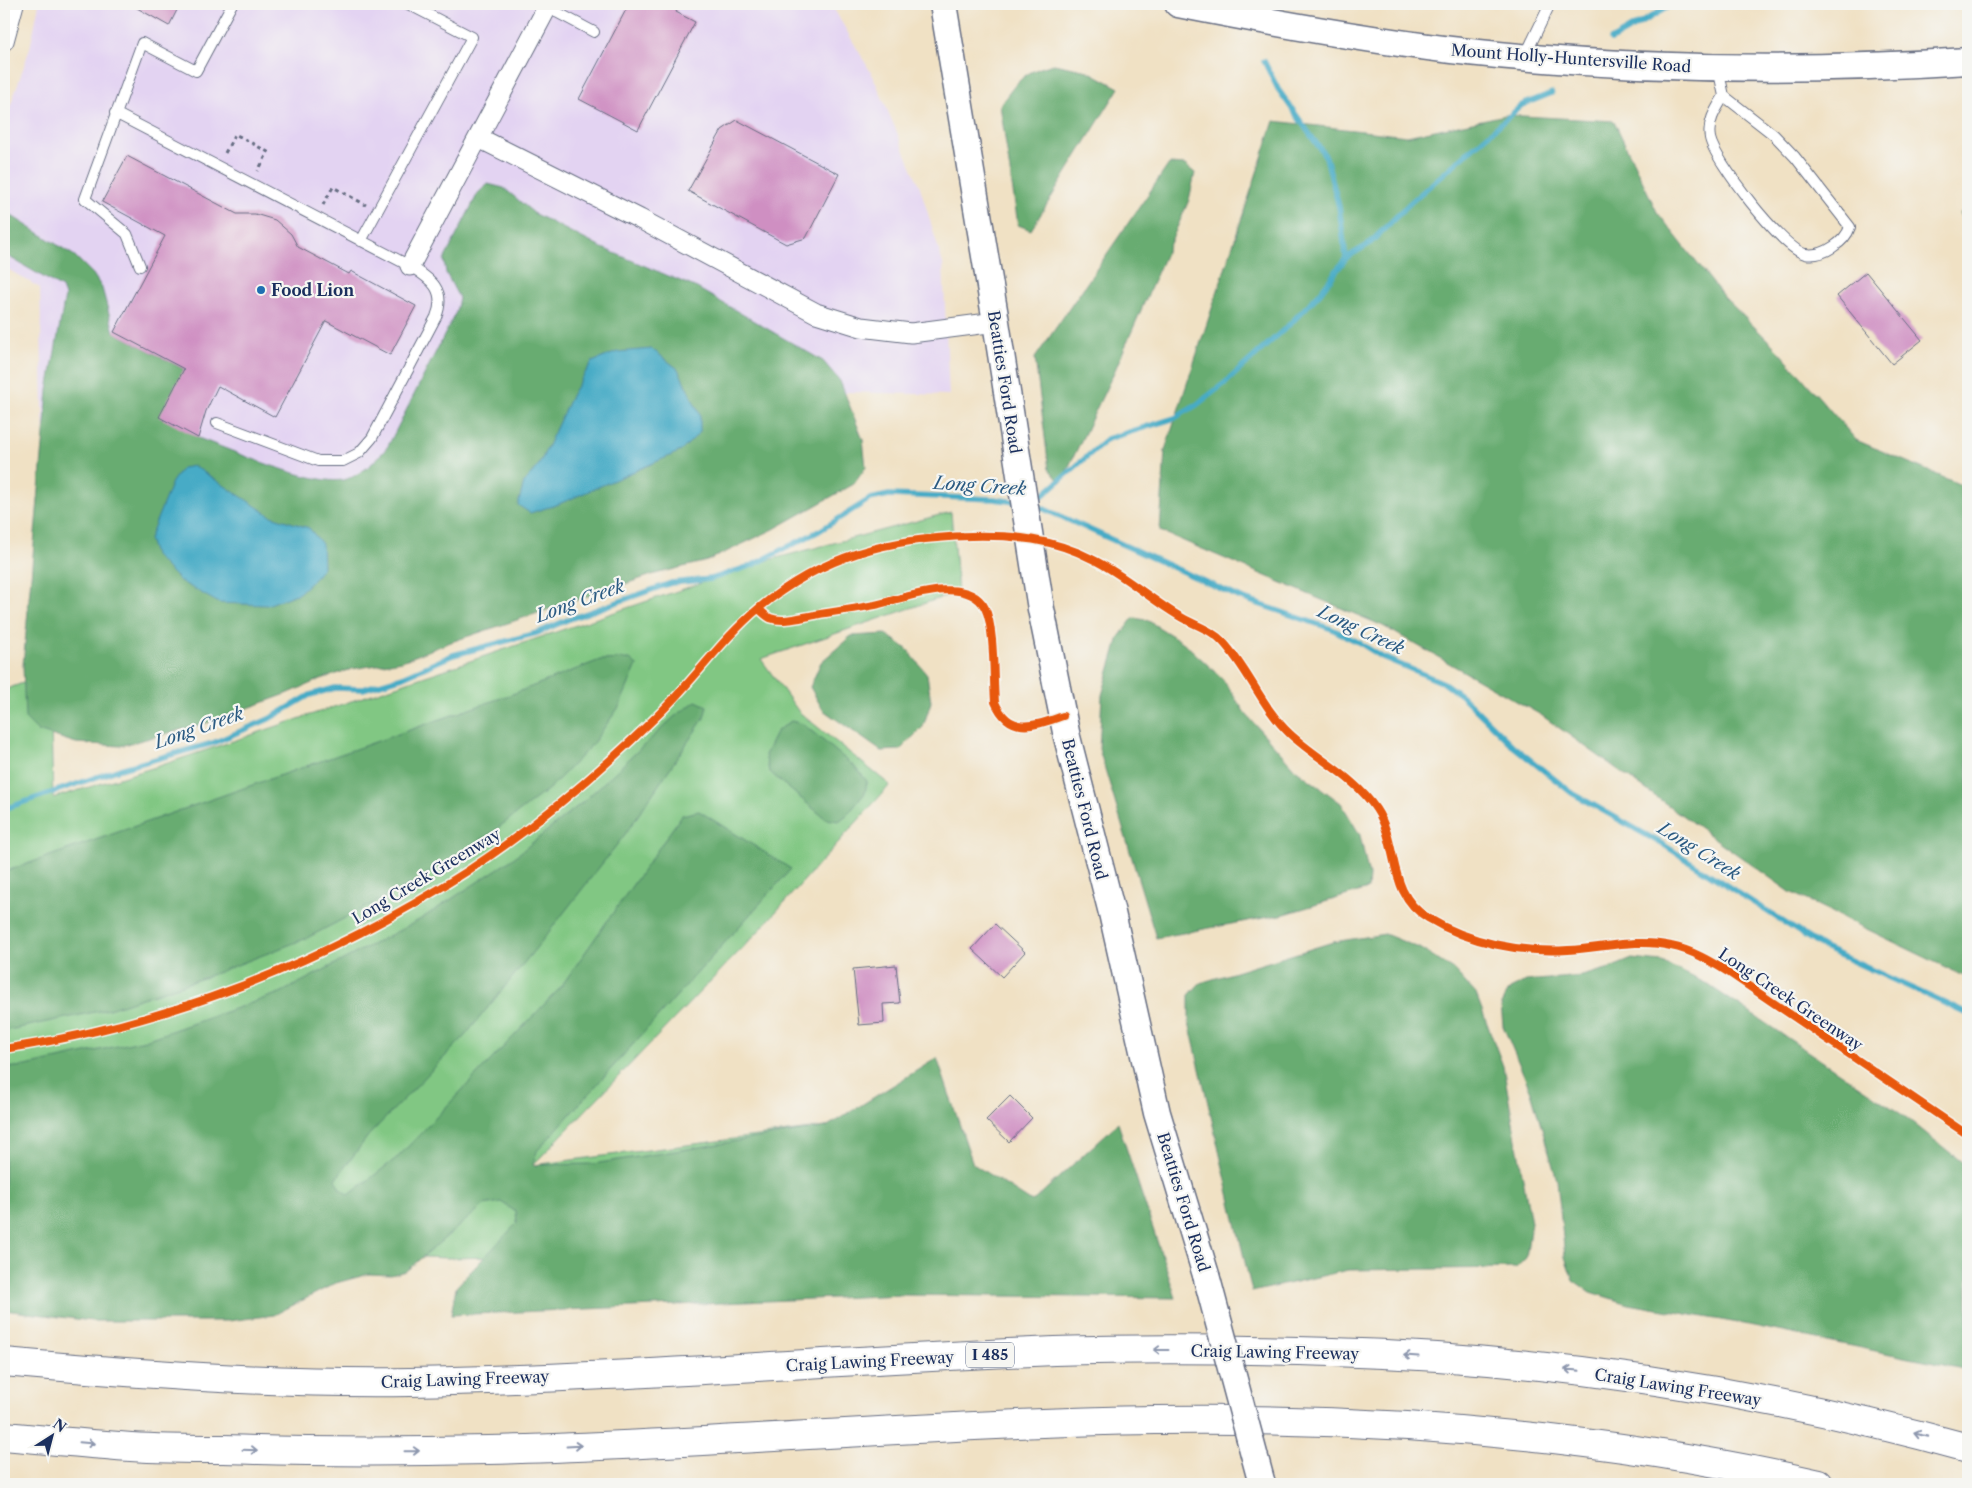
<svg xmlns="http://www.w3.org/2000/svg" width="1972" height="1488" viewBox="0 0 1972 1488" font-family="'Libre Caslon Text',serif">
<rect width="100%" height="100%" fill="#f6f6f2"/>
<filter id="ink" filterUnits="userSpaceOnUse"><feTurbulence type="fractalNoise" baseFrequency=".02" numOctaves="2"/><feDisplacementMap in="SourceGraphic" scale="10" xChannelSelector="R" yChannelSelector="G"/><feConvolveMatrix kernelMatrix="1 2 1 2 8 2 1 2 1" color-interpolation-filters="sRGB"/></filter>
<filter id="wash" filterUnits="userSpaceOnUse"><feTurbulence type="fractalNoise" baseFrequency=".0096" numOctaves="4" result="noise"/><feDisplacementMap in="SourceGraphic" scale="20" xChannelSelector="R" yChannelSelector="G"/><feGaussianBlur stdDeviation="1.12" result="paint"/><feColorMatrix in="noise" values="0 0 0 0 0 0 0 0 0 0 0 0 0 0 0 0 0 1.4 0 .05"/><feComposite in="paint" operator="in"/></filter>
<g filter="url(#wash)">
<rect width="100%" height="100%" fill="#f0e1c4"/>
<path fill="#e3d3f2" d="M39,4H831L873,76L920,187L943,264L949,395L848,392L796,415L50,680L40,288L4,267V125L30,48Z"/>
<path fill="#81c783" stroke="#4e7b70" d="M1968,212V238L1960,213Z
M951,512L958,592L761,659L799,712L890,785L755,935L533,1165L826,1127L886,1249L446,1258L23,1239L4,1235V690L39,677L50,684L53,798L162,765L769,560Z"/>
<path fill="#68ac71" stroke="#426e68" d="M1054,64L1088,71L1119,88L1031,230L1018,225L1000,105C1019,80 1022,72 1054,64Z
M1505,115L1614,121L1657,212L1723,296L1780,352L1856,440L1968,488V978L1790,892L1541,715L1383,626L1160,531L1165,450L1274,121L1407,136Z
M1169,164L1185,165L1195,173L1189,200L1115,370L1061,483L1049,469L1035,358Z
M488,184L504,188L535,214L600,247L697,288L823,361L840,381L863,440L866,467L854,484L774,529L707,561L655,574L451,642L402,661L352,669L321,679L289,693L210,722L120,746L76,743L38,731L25,718L23,665L48,390L65,296L62,288L4,254V211L75,256L93,274L102,288L114,332L184,369L198,438C229,449 319,489 347,479C365,472 377,460 388,446L456,312L459,298L446,273L444,260L478,193Z
M1133,618L1147,620L1184,643L1222,678L1245,713L1295,769L1341,803L1360,835L1369,876L1368,889L1285,914L1156,938L1099,749L1102,695L1119,637Z
M886,634L907,649L927,674L931,702L923,727L900,750L881,751L823,710L810,687L821,662L851,636Z
M630,659L637,665L619,707L591,746L550,788L490,834L416,881L307,938L206,977L109,1009L4,1031V872L518,692L600,660Z
M696,701L707,706L704,718L626,833L541,942L464,1037L368,1136L336,1179L340,1189L349,1195L399,1156L560,988L682,815L699,811L791,869L537,1151L533,1165L593,1164L826,1127L937,1058L973,1164L1032,1202L1118,1123L1176,1298L902,1295L451,1315L456,1287L517,1223L516,1212L501,1202L484,1205L406,1271L391,1275L369,1274L336,1283L274,1315L229,1321H92L4,1310V1068L26,1066L145,1040L280,993L421,919L511,860L584,801L674,717Z
M791,721L803,724L855,767L867,781L865,793L848,814L839,821L826,819L781,782L769,771L765,755L777,731Z
M1385,934L1419,948L1454,970L1476,994L1503,1066L1531,1223L1526,1258L1516,1268L1348,1270L1252,1292L1189,1022V995L1200,983L1333,942Z
M1632,959L1662,962L1707,984L1907,1118L1968,1167V1370L1744,1324L1629,1304L1590,1292L1573,1280L1565,1257L1557,1180L1531,1092L1503,1026L1501,1004L1510,989L1526,981L1582,976L1610,968Z"/>
<path fill="#47abc6" stroke="#316d92" d="M652,349L678,369L700,415V432L681,451L559,504L530,513L518,505L524,483L540,463L572,394L592,362L617,352Z
M194,466L271,516L309,528L322,544L323,567L313,580L299,593L267,605L219,603L180,581L154,555L149,539L172,482L182,468Z"/>
<g fill="none" stroke-linecap="round" stroke-linejoin="round">
<path stroke="#47abc6" stroke-width="5.5" d="M1611,40L1673,4
M1264,61L1278,89L1326,157L1339,207L1346,258
M1033,504L1241,598L1332,629L1360,643L1382,657L1444,683L1462,696L1513,746L1572,793L1664,845L1824,948L1968,1014
M1033,504L1107,439L1175,418L1195,406L1225,383L1290,324L1320,293L1346,258L1369,244L1410,203L1522,105L1552,93
M4,809L120,769L213,743L269,719L310,695L335,688L363,689L403,677L453,655L537,633L567,620L671,583L711,579L753,565L819,531L870,499L889,495L994,499L1016,502"/>
</g>
<g id="blocks">
<path fill="#cf8fc2" d="M130,4H180L169,26Z
M629,4H680L676,12L695,22L638,130L579,99Z
M737,120L839,174L806,238L786,244L688,191L722,130Z
M127,156L237,214H255L275,220L291,234L298,247L349,274L351,271L416,306L390,355L326,321L275,417L218,386L206,411L198,438L159,417L184,369L114,332L165,236L102,202Z
M1866,272L1922,340L1892,364L1837,296Z
M995,924L1025,952L1002,977L972,949Z
M896,965L900,1003L883,1004L884,1023L859,1025L853,969Z
M1010,1096L1032,1118L1009,1142L986,1120Z"/>
</g>
</g>
<g filter="url(#ink)">
<use href="#blocks" fill-opacity="0" stroke="#666d82" stroke-width="1"/>
<g fill="none" stroke-linecap="round" stroke-linejoin="round">
<g stroke="#666d82" stroke-width="12">
<path id="service" d="M545,6L594,32
M1525,56L1550,4
M1718,68L1724,96L1774,135L1795,157L1850,227C1847,236 1841,242 1833,247C1824,253 1816,256 1805,254C1782,248 1714,160 1710,138C1707,122 1716,109 1724,96
M115,113L410,266C431,279 447,290 436,317L372,438L359,453L343,461H318L217,423
M361,241L472,37L408,4
M140,266L127,234L85,199L142,43L196,71L232,4"/>
</g>
<g stroke="#666d82" stroke-width="21">
<path id="minor" d="M4,41L14,4
M479,138L640,219L816,313L861,327L911,333L996,322
M410,266L549,4"/>
</g>
<g stroke="#666d82" stroke-width="29">
<path id="secondary" d="M943,4L996,322L1041,609L1067,737L1112,913L1157,1113L1206,1275
M1178,4C1274,23 1371,41 1469,52C1635,70 1802,72 1968,61"/>
</g>
<g stroke="#666d82" stroke-width="30">
<path id="motorway" d="M4,1362C139,1374 274,1384 410,1382C625,1378 839,1360 1054,1351C1146,1348 1240,1349 1332,1352C1546,1358 1762,1391 1968,1448
M4,1436C46,1440 89,1444 131,1447C162,1449 192,1449 223,1449C311,1452 400,1452 488,1450C711,1445 933,1423 1156,1420C1378,1417 1602,1435 1819,1484"/>
</g>
<path stroke="#666d82" stroke-width="3" stroke-dasharray="4 4" stroke-linecap="butt" d="M690,6L691,4
M225,153L235,134L268,152L258,171
M323,205L333,187L366,205"/>
<use href="#service" stroke="#fff" stroke-width="10"/>
<use href="#minor" stroke="#fff" stroke-width="19"/>
<use href="#secondary" stroke="#fff" stroke-width="26"/>
<use href="#motorway" stroke="#fff" stroke-width="28"/>
<g stroke="#666d82" stroke-width="29" stroke-linecap="butt">
<path id="secondary-bridge" d="M1206,1275L1262,1484"/>
</g>
<use href="#secondary-bridge" stroke="#fff" stroke-width="26"/>
<g stroke="#f6f6f2" stroke-width="11">
<path id="cycleway" d="M759,609C762,612 766,616 770,618C783,623 802,617 815,615C835,611 856,609 875,605C904,598 968,574 985,608C995,628 993,678 995,702C1010,737 1036,725 1063,716
M4,1049C169,1024 326,962 466,872C537,826 599,773 659,714C694,680 722,639 759,608C823,555 890,538 971,536C1013,535 1054,539 1092,559C1123,574 1149,598 1179,616C1194,625 1211,629 1223,642C1249,670 1262,708 1290,734C1318,760 1355,777 1376,809C1400,845 1386,893 1428,918C1469,943 1521,953 1568,950C1603,948 1637,938 1671,946C1692,950 1710,961 1728,972L1968,1135"/>
</g>
<use href="#cycleway" stroke="#e8590c" stroke-width="8"/>
</g>
<defs><path id="oneway-shaft" d="M-6 0H5M1.5-3L5.5 0L1.5 3" fill="none" stroke-width="1.6" stroke-linecap="round" stroke-linejoin="round" transform="scale(1.25)"/></defs>
<g stroke="#8d97ae">
<use href="#oneway-shaft" transform="translate(1161 1350) rotate(180)"/>
<use href="#oneway-shaft" transform="translate(1411 1356) rotate(-176)"/>
<use href="#oneway-shaft" transform="translate(1572 1370) rotate(-174)"/>
<use href="#oneway-shaft" transform="translate(1921 1435) rotate(-166)"/>
<use href="#oneway-shaft" transform="translate(87 1443) rotate(5)"/>
<use href="#oneway-shaft" transform="translate(574 1446) rotate(-3)"/>
<use href="#oneway-shaft" transform="translate(250 1450) rotate(2)"/>
<use href="#oneway-shaft" transform="translate(412 1451) rotate(-1)"/>
</g>
</g>
<circle fill="#1f6fb2" stroke="#f6f6f2" stroke-width="2" cx="261" cy="290" r="5"/>
<g text-anchor="middle" stroke-width="4.5" stroke-linejoin="round" paint-order="stroke">
<rect fill="#f6f6f2" stroke="#5d6b8a" stroke-width="1" x="966" y="1342.5" width="48" height="25" rx="4"/>
<g font-size="15" font-weight="bold" fill="#1b2f5e">
<text x="990" y="1360">I 485</text>
</g>
<g font-size="16" fill="#1b2f5e" stroke="#f6f6f2">
<text transform="translate(1571 58) rotate(4)" y="6">Mount Holly-Huntersville Road</text>
<text transform="translate(1005 382) rotate(81)" y="6">Beatties Ford Road</text>
<text transform="translate(1085 809) rotate(76)" y="6">Beatties Ford Road</text>
<text transform="translate(426 876) rotate(-31)" y="6">Long Creek Greenway</text>
<text transform="translate(1791 999) rotate(34)" y="6">Long Creek Greenway</text>
<text transform="translate(1184 1202) rotate(73)" y="6">Beatties Ford Road</text>
<text transform="translate(1275 1352) rotate(1)" y="6">Craig Lawing Freeway</text>
<text transform="translate(870 1361) rotate(-3)" y="6">Craig Lawing Freeway</text>
<text transform="translate(465 1379) rotate(-2)" y="6">Craig Lawing Freeway</text>
<text transform="translate(1678 1387) rotate(9)" y="6">Craig Lawing Freeway</text>
</g>
<g font-size="16" font-weight="bold" fill="#1b2f5e" stroke="#f6f6f2" text-anchor="start">
<text x="271" y="296">Food Lion</text>
</g>
<g font-size="18" font-style="italic" fill="#2a5a82" stroke="#f6f6f2">
<text transform="translate(980 486) rotate(4)" y="6">Long Creek</text>
<text transform="translate(580 601) rotate(-20)" y="6">Long Creek</text>
<text transform="translate(1361 630) rotate(25)" y="6">Long Creek</text>
<text transform="translate(199 728) rotate(-19)" y="6">Long Creek</text>
<text transform="translate(1699 851) rotate(32)" y="6">Long Creek</text>
</g>
</g>
<rect width="1972" height="1488" fill="none" stroke="#f6f6f2" stroke-width="20"/>
<g transform="translate(52 1436) rotate(36)" stroke="#f6f6f2" stroke-width="4" paint-order="stroke">
<path d="M0-4L9 19L0 12L-9 19Z" fill="#1b2f5e"/>
<text y="-8" font-size="14" font-weight="bold" text-anchor="middle" fill="#1b2f5e">N</text>
</g>
</svg>
